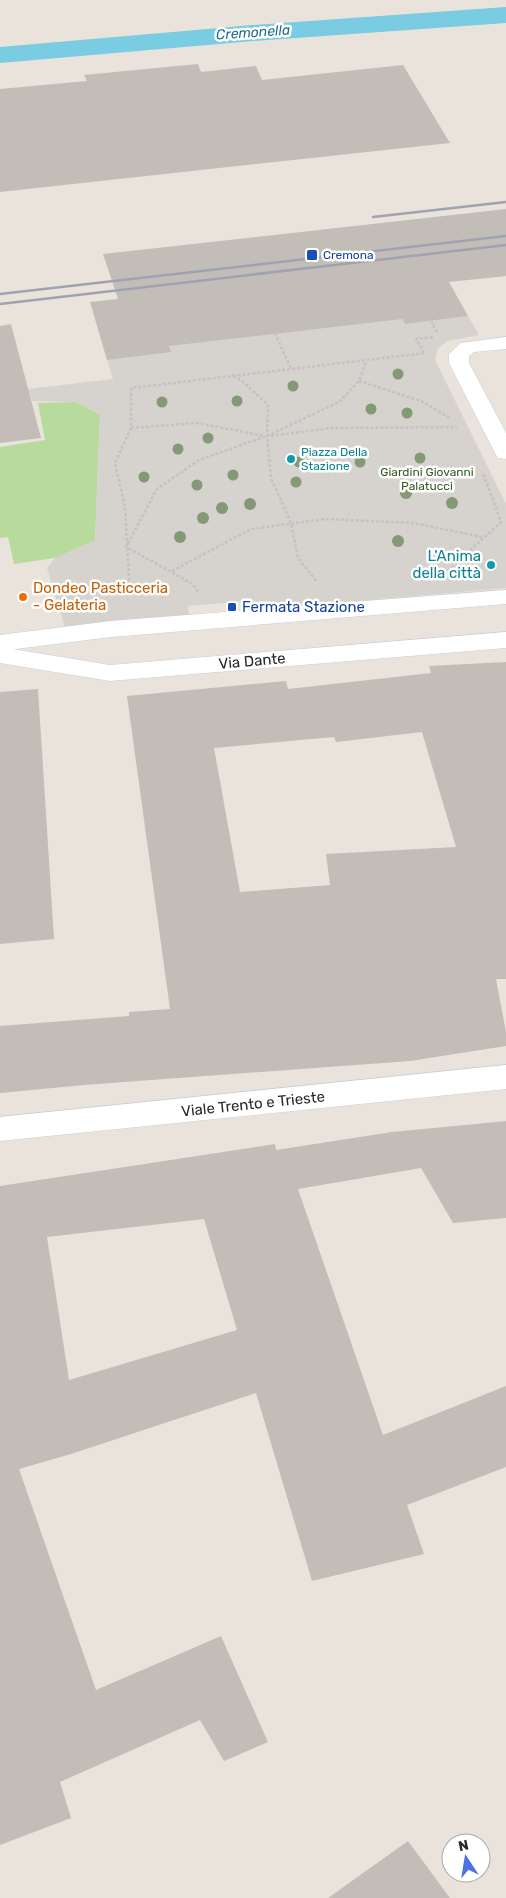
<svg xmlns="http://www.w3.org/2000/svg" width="506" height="1898" viewBox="0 0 506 1898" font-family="Rubik,sans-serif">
<rect width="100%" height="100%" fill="#e9e3dc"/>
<path fill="#b6db9d" d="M76,402L100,414L95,541L55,558L14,564L8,537L0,538V447L45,440L38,403Z"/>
<path fill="#d6d2ce" d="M398,312L405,324L468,316L479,335L448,341L438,348L435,360L506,504V588L251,610L248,601L188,606L189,615L65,627L47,568L55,558L95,540L100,415L76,402L32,401L28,389L113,379L107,360L172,352L167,339Z"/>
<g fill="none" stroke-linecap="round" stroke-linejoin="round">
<path fill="#79cce1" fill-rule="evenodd" d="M506,7V23L253,41L0,63V47L253,25Z"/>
</g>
<path fill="#c2bdb7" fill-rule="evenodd" d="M198,64L201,72L256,66L262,80L403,65L450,143L0,192V89L87,81L84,75Z
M506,209V276L449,282L468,316L405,324L402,319L169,346L172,352L107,360L90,302L118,299L103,254Z
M11,324L41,438L0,443V326Z
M506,662V979H496L506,1032V1046L410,1061L84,1085L0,1093V1026L129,1016V1012L170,1009L127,696L286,681L288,689L431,673L429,666ZM422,732L456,847L326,854L330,885L240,892L214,748L334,737L336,742Z
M38,689L54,939L0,944V692Z
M506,1121V1218L453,1223L421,1168L298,1189L383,1435L506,1386V1467L407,1505L424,1554L312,1581L256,1393L71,1454L19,1469L96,1690L221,1636L268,1742L224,1761L200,1720L60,1782L71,1818L0,1845V1186L275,1144L276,1150L392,1132ZM204,1219L237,1330L69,1380L47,1237Z
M408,1841L450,1898H328Z"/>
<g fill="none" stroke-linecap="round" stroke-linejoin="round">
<g stroke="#caced9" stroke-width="1">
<path id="street" d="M506,337V349L474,352L469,356V363L506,433V459L498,458L495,453L449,363V354L461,343Z
M506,632V648L110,681L0,663V647L110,665Z"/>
</g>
<g stroke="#caced9" stroke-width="1">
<path id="secondary" d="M506,590V604L111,637L0,651V635L111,621Z
M506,1065V1089L0,1141V1117Z"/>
</g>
<path stroke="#c3c3c3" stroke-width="2" stroke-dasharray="2.5 2" stroke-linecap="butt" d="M431,321L434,326"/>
<path stroke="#c3c3c3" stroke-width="2.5" stroke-dasharray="3 2" stroke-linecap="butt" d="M433,325L438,333
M275,333L291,369
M424,353L416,339L434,337
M233,376L242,381L268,405L267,436L271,478L291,523L298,558L317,582
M359,381L421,401L450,418
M131,428L197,423L265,436
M271,436L331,428L457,427
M172,571L251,529L326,519L413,523L482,537
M448,571L501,522L483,473
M198,592L193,584L126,547L157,489L199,460L267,436L339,402L359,381L366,361
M130,596L125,507L115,463L131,428V388L426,353"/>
<use href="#street" fill="#fff" fill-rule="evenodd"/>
<use href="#secondary" fill="#fff" fill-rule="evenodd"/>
<path stroke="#9fa3b1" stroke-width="2.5" d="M373,217L506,202
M0,294L506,236
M0,304L506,245"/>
</g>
<g fill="#849975">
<circle cx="398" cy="374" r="5.5"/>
<circle cx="293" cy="386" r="5.5"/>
<circle cx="237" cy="401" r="5.5"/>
<circle cx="162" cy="402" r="5.5"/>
<circle cx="371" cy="409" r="5.5"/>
<circle cx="407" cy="413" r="5.5"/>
<circle cx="208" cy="438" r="5.5"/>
<circle cx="178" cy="449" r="5.5"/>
<circle cx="420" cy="458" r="5.5"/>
<circle cx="299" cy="462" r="5.5"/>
<circle cx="360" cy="462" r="5.5"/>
<circle cx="233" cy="475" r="5.5"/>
<circle cx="144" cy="477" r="5.5"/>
<circle cx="296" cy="482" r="5.5"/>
<circle cx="197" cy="485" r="5.5"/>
<circle cx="406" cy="493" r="6"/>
<circle cx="452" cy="503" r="6"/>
<circle cx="250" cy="504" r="6"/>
<circle cx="222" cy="508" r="6"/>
<circle cx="203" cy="518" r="6"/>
<circle cx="180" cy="537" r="6"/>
<circle cx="398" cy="541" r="6"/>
</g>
<g fill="#1a4fb4" stroke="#fff" stroke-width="2">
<rect x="306" y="249" width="12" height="12" rx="2.5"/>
<rect x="227" y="602" width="10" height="10" rx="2.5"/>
</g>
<g fill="#0f9aa8" stroke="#fff" stroke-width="2">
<circle cx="291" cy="459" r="5"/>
<circle cx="491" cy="565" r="5"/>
</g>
<circle fill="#e8710a" stroke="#fff" stroke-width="2" cx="23" cy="597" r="5"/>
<g text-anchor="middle" stroke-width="5" stroke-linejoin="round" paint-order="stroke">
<g font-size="12" fill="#164399" stroke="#fff" text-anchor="start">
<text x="323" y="259">Cremona</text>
</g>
<g font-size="12" fill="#0d838f" stroke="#fff" text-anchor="start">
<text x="301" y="456">Piazza Della<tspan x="301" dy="14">Stazione</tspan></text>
</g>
<g font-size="12" fill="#315d21" stroke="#fff">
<text x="427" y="476">Giardini Giovanni<tspan x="427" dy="14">Palatucci</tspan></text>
</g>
<g font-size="14" font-style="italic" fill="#1b6b8a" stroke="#fff">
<text transform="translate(253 32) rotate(-4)" y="5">Cremonella</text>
</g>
<g font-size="15" fill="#0d838f" stroke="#fff" text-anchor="end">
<text x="481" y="561">L'Anima<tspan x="481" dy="17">della città</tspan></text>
</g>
<g font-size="15" fill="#c56008" stroke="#fff" text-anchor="start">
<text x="33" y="593">Dondeo Pasticceria<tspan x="33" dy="17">- Gelateria</tspan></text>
</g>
<g font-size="15" fill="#164399" stroke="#fff" text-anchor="start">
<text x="242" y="612">Fermata Stazione</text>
</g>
<g font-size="15" fill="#282828" stroke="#fff">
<text transform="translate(252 661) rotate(-5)" y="5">Via Dante</text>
<text transform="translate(253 1104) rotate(-6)" y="5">Viale Trento e Trieste</text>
</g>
</g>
<g transform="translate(466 1858) rotate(348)"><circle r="24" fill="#ffffff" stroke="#a9a9a9"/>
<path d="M0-4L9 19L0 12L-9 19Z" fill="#4c73e6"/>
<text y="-8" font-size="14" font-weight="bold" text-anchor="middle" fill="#282828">N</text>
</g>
</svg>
